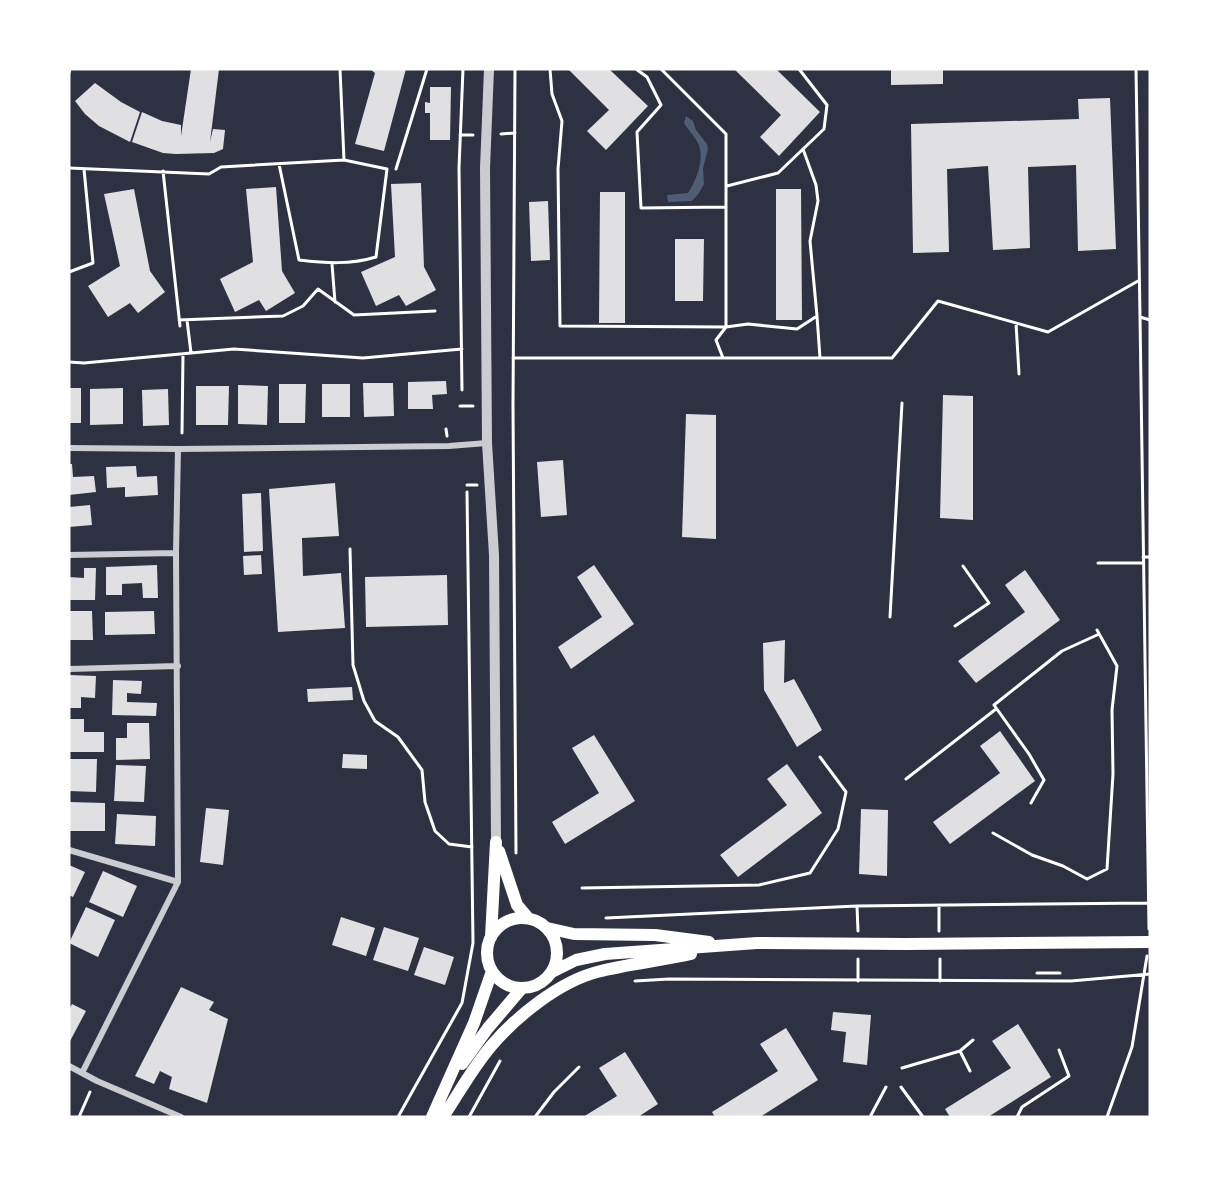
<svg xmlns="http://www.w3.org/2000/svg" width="1219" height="1186" viewBox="0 0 1219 1186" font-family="'PT Sans Narrow',sans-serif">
<rect width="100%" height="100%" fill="#2d3142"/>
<path fill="#4f5d75" d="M686,116L693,121L696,130L707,144L708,149L703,168L704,184L699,193L692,201L668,202L667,195L688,193C697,179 705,159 698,143C694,136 688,129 684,123Z"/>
<path fill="#e0e0e3" d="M191,69H219L210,142L213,129L225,130L223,149L214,153L176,154L163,153L132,142L142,112L162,121L181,125V136Z
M370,69H406L384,151L355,144L375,73Z
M568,69H609L648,106L606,150L587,131L609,110Z
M734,69H776L820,112L779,156L760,137L781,115Z
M891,69H943V84L891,85Z
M95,83L121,102L140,112L130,142L99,126L85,114L75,101Z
M430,87H451L450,140H430V113H425V102L430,103Z
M1110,98L1116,249L1078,251L1076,165L1028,167L1030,248L993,250L988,166L947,169L949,252L913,253L911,124L1079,119L1078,99Z
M421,183L424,267L436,290L406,306L399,295L376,306L361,272L395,257L391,184Z
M276,187L282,271L295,293L266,311L259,300L235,312L220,279L253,262L246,189Z
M134,189L150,271L165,292L138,313L130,303L108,317L88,286L120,266L104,194Z
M776,189H801L802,320H776Z
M600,192H625V323H599Z
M548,201L550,260L531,261L529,202Z
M675,239H704L703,301H675Z
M446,381L447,394L432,395L433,409H408V382Z
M363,383H393L394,416L364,417Z
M279,384H306L305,423H279Z
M322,384H350V417H322Z
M238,385L268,386L267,425L238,424Z
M196,386H229L228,425H196Z
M69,388H81V423H69Z
M123,388V424L90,425V389Z
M168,389L169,425L143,426L142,390Z
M943,395L973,396V520L940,518Z
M686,414L716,415V539L682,537Z
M563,460L567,515L541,517L537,462Z
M69,464H72L73,477L94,476L96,492L69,495Z
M136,466L137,477L157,476L158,495L125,497V487L107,488L106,467Z
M335,483L339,536L302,538L303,576L341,573L345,628L278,632L269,489Z
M261,493L263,551L244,552L242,494Z
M90,505L92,525L69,527V507Z
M261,555L262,574L244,575L243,556Z
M157,565L158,598H143L142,583L122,584V595H106V567Z
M594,565L634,624L571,669L558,647L602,617L577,577Z
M84,568H96L95,600H69V577L84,578Z
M1025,570L1060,620L976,683L958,661L1025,612L1005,585Z
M447,575L448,625L366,627L365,577Z
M69,611H92L93,640H69Z
M154,611L155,634L105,635V612Z
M785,640L784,683L794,679L822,730L797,747L764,690L763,643Z
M69,675L96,676L95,698L81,697V708H69Z
M113,680L142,681L141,694L127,693V702L157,703L156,716L112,715Z
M352,687L353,700L308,702L307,689Z
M69,719H84V732H104V752H69Z
M127,723H149L150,759L116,760V738H127Z
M1000,731L1035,781L950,844L933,822L1000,773L980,746Z
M594,735L635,801L565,844L552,822L599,793L572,748Z
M343,754L367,755V769L342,768Z
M69,759H97L96,792L69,791Z
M787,764L822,813L738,877L720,855L787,805L767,779Z
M116,765L146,766L144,802L114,801Z
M69,802L105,803V831H69Z
M206,808L229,810L223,865L200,862Z
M861,809L888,810L887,876L859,874Z
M117,814L156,816L155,846L115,844Z
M69,865L85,872L73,897L69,895Z
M103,871L137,886L123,917L89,902Z
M86,907L115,920L98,957L69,943Z
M341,917L375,928L366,956L332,945Z
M384,927L419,938L408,971L373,960Z
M424,947L454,957L445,985L414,975Z
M181,987L214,1002L209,1010L228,1019L207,1103L169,1089L172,1077L160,1071L154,1084L135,1076Z
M72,1004L86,1011L69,1043V1010Z
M833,1012L871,1015L867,1065L843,1062L846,1032L831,1030Z
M1018,1024L1051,1077L988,1117H950L945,1109L1011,1068L992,1041Z
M786,1028L818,1080L760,1117H715L712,1112L778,1071L760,1044Z
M625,1052L658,1104L638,1117H583L617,1096L599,1068Z"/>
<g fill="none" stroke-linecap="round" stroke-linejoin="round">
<path stroke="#fff" stroke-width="3" d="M515,69L513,406L516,853
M550,69L552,94L562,121L558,169L560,326L726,327L748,324L797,329L817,316L810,241L818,201L816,185L803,149
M636,69L647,77L661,105L637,132L641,208L726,207
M661,69L726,134V327L716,340L723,358
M1136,69L1140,317L1150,320
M69,73L70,69
M501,134L515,133
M460,135H473
M279,164L299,260C325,263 350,265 376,257L387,169L344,160
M69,168L209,174L221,167L344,160L340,69
M396,169L427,69
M163,171L180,326
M727,186L778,173L824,129L827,105L799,69
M332,264L335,302
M69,272L93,263L84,169
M817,316L820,358
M1140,317L1149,929
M179,320L283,316L303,306L318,289L354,315L435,311
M187,320L191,353
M1016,323L1019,374
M513,358H892L938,301L1048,332L1138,281
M69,362L84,363L234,349L363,358L462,349
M462,390L459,168L463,69
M460,406H473
M446,429L447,436
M182,433L183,354
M467,485H477
M350,549L353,665L364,701L375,721L398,737L422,770L425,802L435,831L449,844L472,847
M1143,557H1150
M1098,563H1143
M890,617L902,403
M955,626L989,603L963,566
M906,779L996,709
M1031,803L1044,780L1029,754L994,705L1062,651L1097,635
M993,833L1032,855L1063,866L1087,879L1107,869L1113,774L1112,710L1117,666L1097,630
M582,888L759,885L810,873L838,829L846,792L820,757
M857,906L858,931
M606,918L857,906L1150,903
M939,931V905
M940,959V981
M1037,973H1060
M635,981L669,979L1071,981L1150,974
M858,981V959
M960,1051L970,1071
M902,1068L960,1051L973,1040
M901,1087L923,1117
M79,1117L90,1092
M398,1117L462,1003L473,943L467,492
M469,1117L500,1061
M535,1117L554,1092L579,1067
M870,1117L886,1087
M1017,1117L1022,1107L1069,1076L1059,1050
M1107,1117L1132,1047L1147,956"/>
<path stroke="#caccd0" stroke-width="6" d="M69,448L178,449L449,446L487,443
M69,555L176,553
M69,669L178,666
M69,850L178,882
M69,1066L97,1081L181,1117
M82,1073L178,882L176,553L178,449"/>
<path stroke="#caccd0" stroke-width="10" d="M489,69L485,168L487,443L494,555L496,842"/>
<path stroke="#fff" stroke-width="12" d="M499,851L517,905L528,918
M487 953a35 35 0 1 1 70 0a35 35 0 1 1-70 0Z
M547,928L574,934L655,935L709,942
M491,937L496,842
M552,972L576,960L605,954L757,943L906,944L1150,942
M462,1064L488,1028L522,988
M432,1117L474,1023L492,971
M443,1117C459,1093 473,1067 492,1045C517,1016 559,982 597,972C628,964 660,961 691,954"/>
</g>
<rect width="1219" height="1186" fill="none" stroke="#ffffff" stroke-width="141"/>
</svg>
